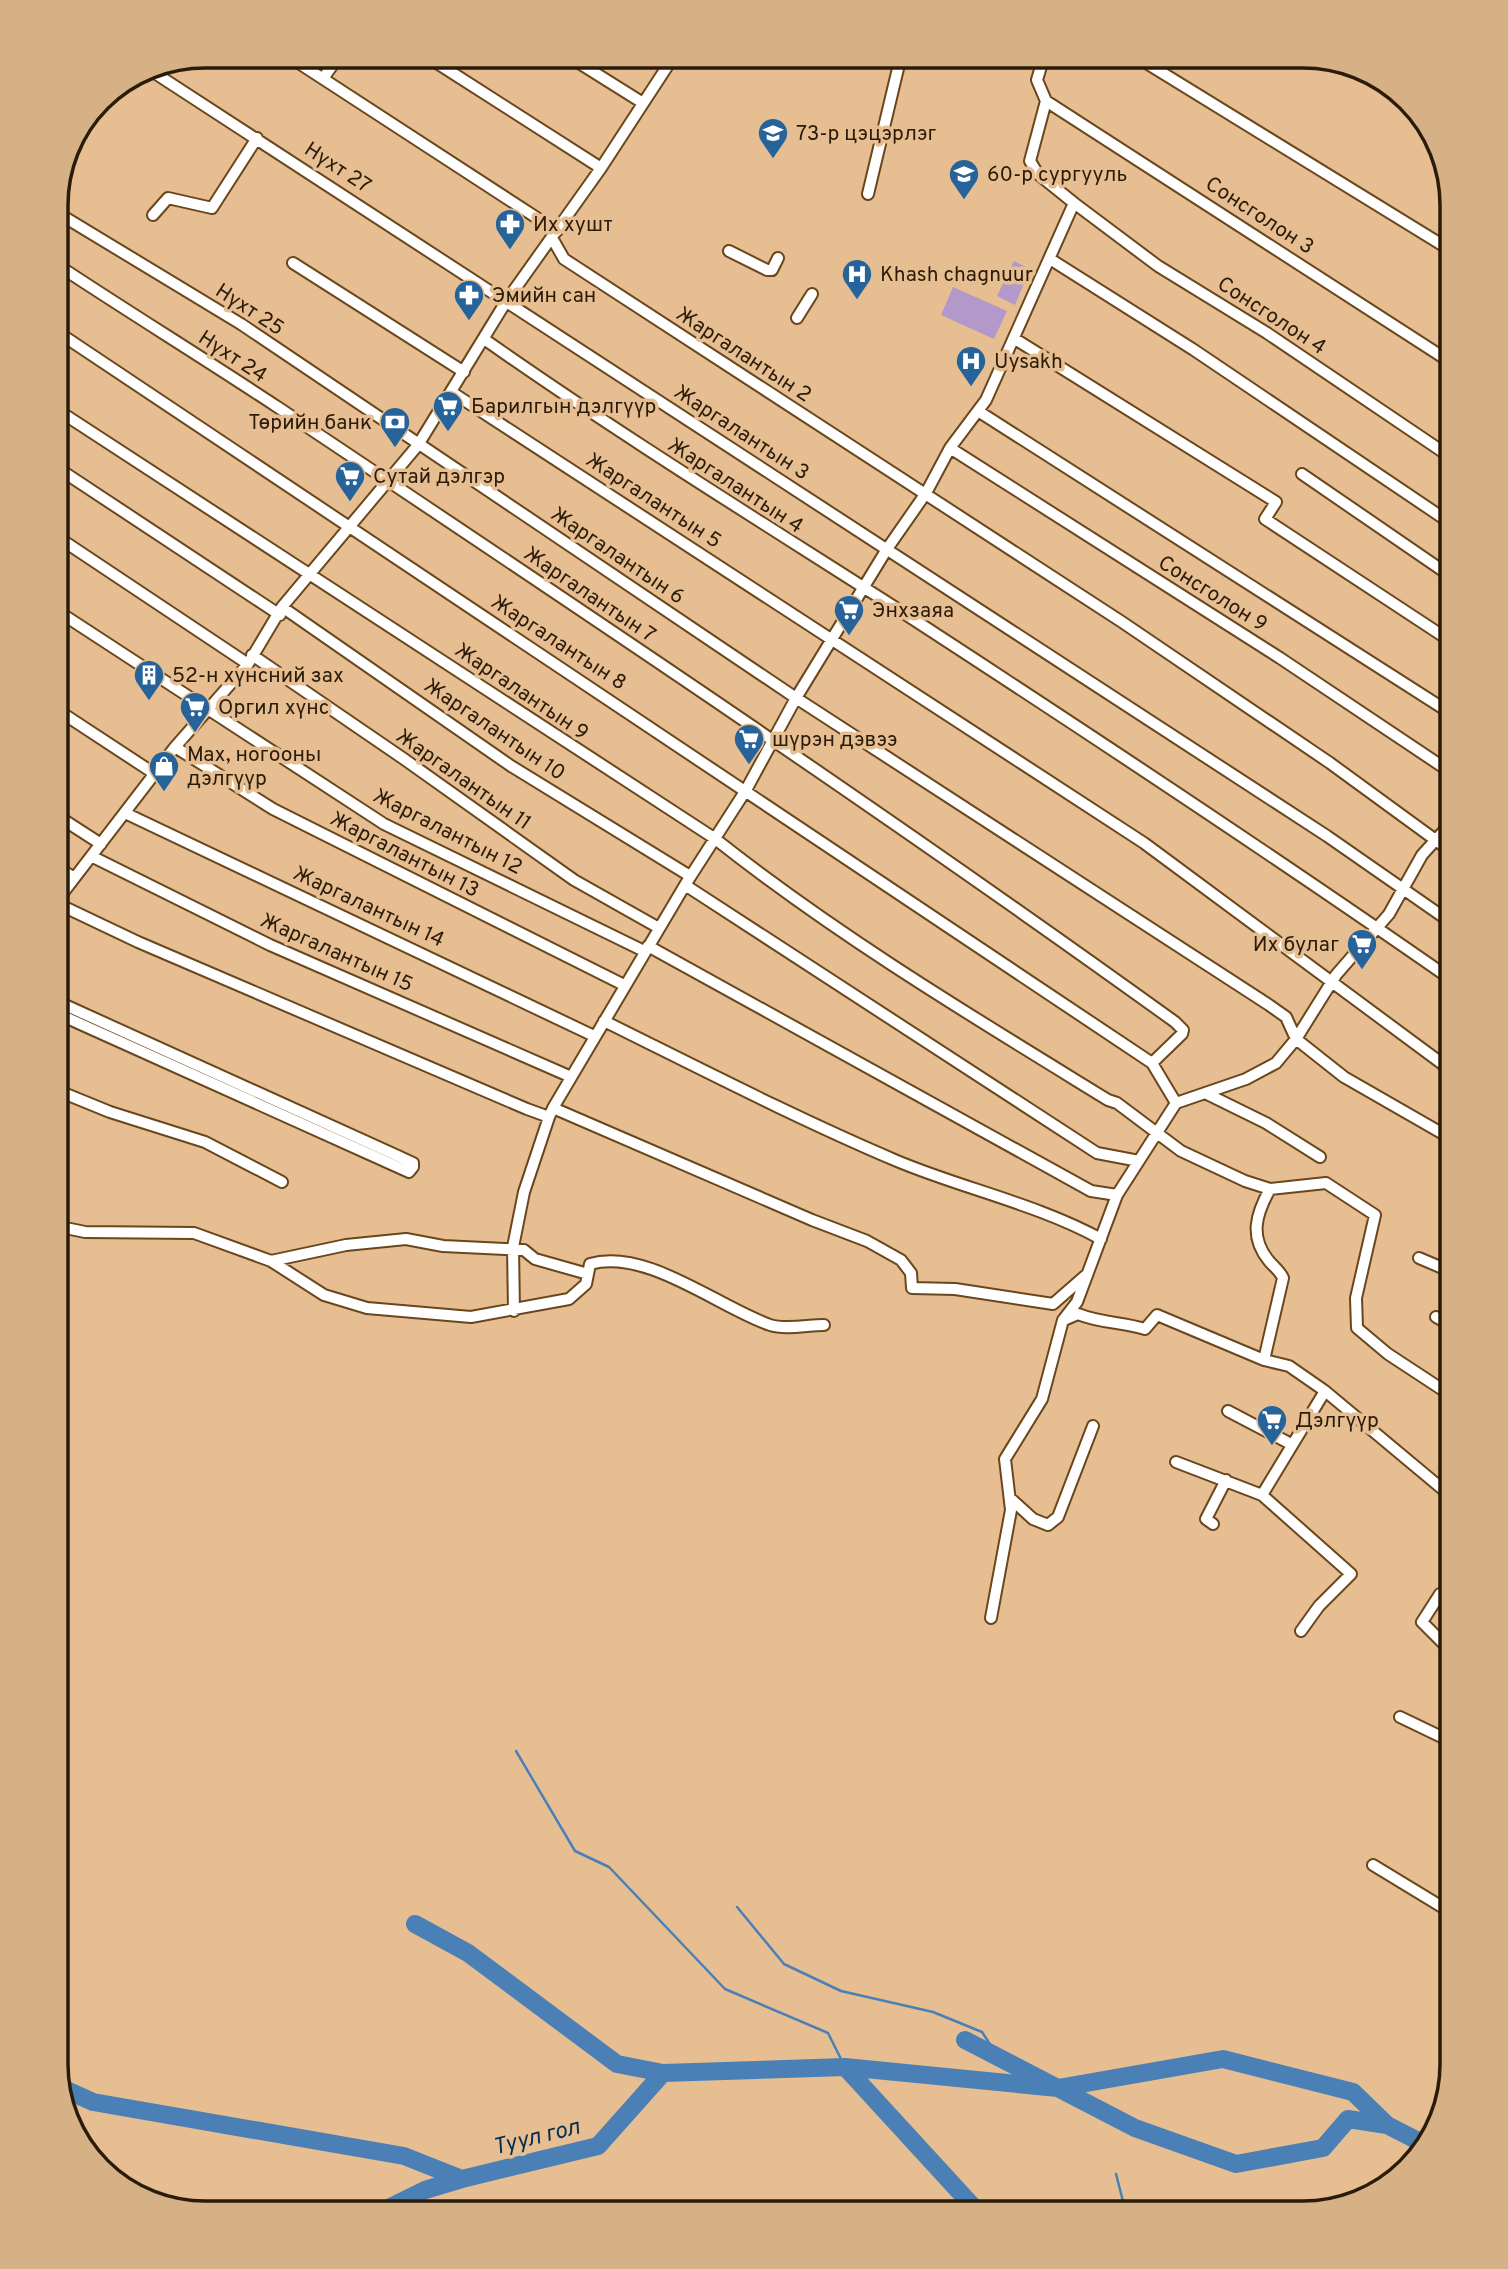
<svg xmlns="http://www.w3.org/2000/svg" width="1508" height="2269" viewBox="0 0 1508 2269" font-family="Overpass,sans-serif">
<rect width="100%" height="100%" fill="#e6be91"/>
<path fill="#b399c9" d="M1014,261L1030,269L1015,305L997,296Z
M953,287L1007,311L994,339L941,315Z"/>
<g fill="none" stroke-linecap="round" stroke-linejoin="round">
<path stroke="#4a80b5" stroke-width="2.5" d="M516,1751L575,1851L609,1867L725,1989L828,2033L845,2067
M737,1907L784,1964L841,1991L933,2012L982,2032L999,2058
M1116,2174L1126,2213"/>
<path stroke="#4a80b5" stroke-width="18" d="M415,1924L468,1953L617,2064L663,2073
M965,2040L1135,2128L1236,2164L1323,2148L1348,2119L1387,2125L1426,2145
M845,2067L1058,2088L1223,2059L1353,2092L1387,2125
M62,2088L93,2102L404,2156L462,2179L598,2146L663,2073L845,2067L979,2213
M378,2213L425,2190L462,2179"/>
<g stroke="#69461b" stroke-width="14">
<path id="minor" d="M288,56L557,231
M426,56L601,168
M568,56L643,103
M1135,56L1452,251
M147,68L1327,836L1452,923
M324,77L339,56
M1046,101L1452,363
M868,194L901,56
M1074,203L1158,266L1267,333L1452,458
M56,212L241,324L796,698L1269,1005L1286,1017L1296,1039L1344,1077L1452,1139
M153,215L168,198L212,208L257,138
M552,238L564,259L1122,622L1330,763L1452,852
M729,251L767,270H772L778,258
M1050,259L1194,350L1452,524
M293,263L464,372
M56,264C130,313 205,359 279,408C580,609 881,810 1175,1022L1183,1030L1182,1034L1152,1063
M797,318L812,294
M56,331L1152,1063L1176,1103
M484,339C619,434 760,521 899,610C1085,731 1270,853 1452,980
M1015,339L1276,502L1265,519L1452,642
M453,393L1144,843L1452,1071
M56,409L714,838C838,936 973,1017 1108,1100L1117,1103L1181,1151L1245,1181L1270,1189L1326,1183L1375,1215L1356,1298L1357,1328L1388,1354L1452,1396
M978,411L1452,714
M950,448L1280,658L1452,773
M56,467L280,615
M1302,474L1452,577
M56,536L248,664
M282,607L511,766L690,876
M56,610L384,824L644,951
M252,655L404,759L574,880L659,928
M56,709L155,774
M175,747L273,809L624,985
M125,813L594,1036
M56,815L101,844
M93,857L270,945L569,1076
M56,866L74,878
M685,885L1097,1153L1139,1161
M56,902L175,747L248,664L282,607L418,445L507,300L601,168L674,56
M56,903L138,942L527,1109L549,1117L553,1108L812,1220L867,1241L901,1260L911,1273L912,1288L955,1289L1053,1304L1085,1276
M648,946L1091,1191L1117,1195
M56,1013L409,1172L413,1167V1163L398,1156L56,1001
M604,1021C701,1069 798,1119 897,1161C964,1189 1037,1204 1101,1239
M56,1090L110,1112L205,1142L282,1182
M1205,1093L1266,1123L1320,1157
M553,1108L685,885L746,790L796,698L887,549L926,493L950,448L986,400L1074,203L1038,174L1030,161L1046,101L1037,80L1044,56
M1270,1189C1256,1214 1249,1237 1269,1261C1274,1267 1280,1271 1283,1278L1264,1360L1289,1366L1325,1391L1452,1497
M56,1226L85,1232L194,1233L271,1261L346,1245L406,1239L443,1246L524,1250L535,1259L588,1274
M1419,1258L1452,1272
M271,1261L324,1295L367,1308L471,1317L569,1299L586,1284L590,1264C647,1248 718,1307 770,1325C785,1330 808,1325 824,1325
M514,1311L513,1247L524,1192L549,1117
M1436,1317L1452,1326
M1064,1320L1078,1314C1100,1323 1122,1322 1145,1329L1157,1315L1264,1360
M1228,1411L1291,1444
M1176,1462L1262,1495
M1010,1498L1033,1519L1048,1525L1058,1517L1093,1426
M1213,1524L1206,1519L1226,1480
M1440,1594L1422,1622L1452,1652
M991,1618L1011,1510L1005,1459L1042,1399L1063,1320L1077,1302L1117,1195L1176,1103L1246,1079L1276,1063L1296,1039L1336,975L1389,914L1422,855L1452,822
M1301,1631L1319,1606L1351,1574L1262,1495L1325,1391
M1400,1717L1452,1742
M1373,1865L1452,1913"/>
</g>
<use href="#minor" stroke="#fff" stroke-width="10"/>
</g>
<defs>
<g id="school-pin" transform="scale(1.575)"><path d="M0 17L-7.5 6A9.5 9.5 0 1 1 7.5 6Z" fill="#26639a" stroke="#e6be91"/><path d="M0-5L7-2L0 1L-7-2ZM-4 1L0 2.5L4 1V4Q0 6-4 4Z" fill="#fff"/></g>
<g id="pharmacy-pin" transform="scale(1.575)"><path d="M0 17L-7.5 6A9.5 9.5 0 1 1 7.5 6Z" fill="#26639a" stroke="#e6be91"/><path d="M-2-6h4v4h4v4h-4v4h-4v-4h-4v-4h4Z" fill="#fff"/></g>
<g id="hospital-pin" transform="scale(1.575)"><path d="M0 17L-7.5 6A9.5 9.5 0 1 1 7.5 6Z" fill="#26639a" stroke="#e6be91"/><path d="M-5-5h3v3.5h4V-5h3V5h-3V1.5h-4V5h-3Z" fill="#fff"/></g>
<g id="supermarket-pin" transform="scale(1.575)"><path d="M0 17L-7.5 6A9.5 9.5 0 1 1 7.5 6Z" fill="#26639a" stroke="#e6be91"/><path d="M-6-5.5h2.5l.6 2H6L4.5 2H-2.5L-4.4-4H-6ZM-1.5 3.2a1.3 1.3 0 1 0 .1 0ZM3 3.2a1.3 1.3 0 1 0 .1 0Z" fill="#fff"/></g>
<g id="bank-pin" transform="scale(1.575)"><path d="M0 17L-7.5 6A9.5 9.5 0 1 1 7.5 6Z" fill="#26639a" stroke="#e6be91"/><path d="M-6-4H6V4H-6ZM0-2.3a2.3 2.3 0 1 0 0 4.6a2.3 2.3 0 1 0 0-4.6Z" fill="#fff"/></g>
<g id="building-pin" transform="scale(1.575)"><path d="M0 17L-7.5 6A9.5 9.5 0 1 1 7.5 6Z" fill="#26639a" stroke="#e6be91"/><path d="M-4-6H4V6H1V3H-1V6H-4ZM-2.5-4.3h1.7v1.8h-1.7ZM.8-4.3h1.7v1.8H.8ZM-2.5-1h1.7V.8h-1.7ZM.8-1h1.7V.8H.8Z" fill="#fff"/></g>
<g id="shop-pin" transform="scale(1.575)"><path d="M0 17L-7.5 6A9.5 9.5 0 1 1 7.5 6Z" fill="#26639a" stroke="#e6be91"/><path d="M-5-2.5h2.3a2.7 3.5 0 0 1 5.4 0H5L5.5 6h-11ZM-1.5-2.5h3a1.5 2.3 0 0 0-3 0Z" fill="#fff"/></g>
</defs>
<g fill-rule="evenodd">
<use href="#school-pin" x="773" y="133"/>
<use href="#school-pin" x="964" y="174"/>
<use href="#pharmacy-pin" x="510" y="224"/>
<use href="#hospital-pin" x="857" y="274"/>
<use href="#pharmacy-pin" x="469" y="295"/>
<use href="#hospital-pin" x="971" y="361"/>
<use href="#supermarket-pin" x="448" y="406"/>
<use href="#bank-pin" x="395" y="422"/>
<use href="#supermarket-pin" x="350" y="476"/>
<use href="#supermarket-pin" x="849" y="610"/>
<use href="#building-pin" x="149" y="675"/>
<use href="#supermarket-pin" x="195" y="707"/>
<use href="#supermarket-pin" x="749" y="739"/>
<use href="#shop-pin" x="164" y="766"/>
<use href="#supermarket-pin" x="1362" y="944"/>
<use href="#supermarket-pin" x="1272" y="1420"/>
</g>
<g text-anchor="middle" stroke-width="7" stroke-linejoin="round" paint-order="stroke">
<g font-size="21" fill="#2b1c0a" stroke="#e6be91" text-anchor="start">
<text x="796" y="140">73-р цэцэрлэг</text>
<text x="987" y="181">60-р сургууль</text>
<text x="533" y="231">Их хушт</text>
<text x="880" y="281">Khash chagnuur</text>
<text x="492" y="302">Эмийн сан</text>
<text x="994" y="368">Uysakh</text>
<text x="471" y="413">Барилгын дэлгүүр</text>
<text x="372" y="429" text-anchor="end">Төрийн банк</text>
<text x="373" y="483">Сутай дэлгэр</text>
<text x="872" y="617">Энхзаяа</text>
<text x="172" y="682">52-н хүнсний зах</text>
<text x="218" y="714">Оргил хүнс</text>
<text x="772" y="746">шүрэн дэвээ</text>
<text x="187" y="761">Мах, ногооны<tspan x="187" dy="24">дэлгүүр</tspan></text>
<text x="1339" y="951" text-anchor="end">Их булаг</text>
<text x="1295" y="1427">Дэлгүүр</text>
</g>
<g font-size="21" fill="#2b1c0a" stroke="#e6be91">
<text transform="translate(338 167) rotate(33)" y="7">Нүхт 27</text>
<text transform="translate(1260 215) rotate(33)" y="7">Сонсголон 3</text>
<text transform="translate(250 309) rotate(33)" y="7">Нүхт 25</text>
<text transform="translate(1272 315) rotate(33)" y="7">Сонсголон 4</text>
<text transform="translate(744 354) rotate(33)" y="7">Жаргалантын 2</text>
<text transform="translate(233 356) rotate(33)" y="7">Нүхт 24</text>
<text transform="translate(742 432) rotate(33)" y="7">Жаргалантын 3</text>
<text transform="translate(736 485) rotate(33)" y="7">Жаргалантын 4</text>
<text transform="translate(654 500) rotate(33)" y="7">Жаргалантын 5</text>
<text transform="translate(618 555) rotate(34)" y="7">Жаргалантын 6</text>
<text transform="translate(1213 593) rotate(32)" y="7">Сонсголон 9</text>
<text transform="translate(590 594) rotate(34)" y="7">Жаргалантын 7</text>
<text transform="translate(559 642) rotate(33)" y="7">Жаргалантын 8</text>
<text transform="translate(522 691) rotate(34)" y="7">Жаргалантын 9</text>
<text transform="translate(495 729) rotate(34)" y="7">Жаргалантын 10</text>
<text transform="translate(464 779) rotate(35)" y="7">Жаргалантын 11</text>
<text transform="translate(448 831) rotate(27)" y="7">Жаргалантын 12</text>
<text transform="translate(405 854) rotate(27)" y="7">Жаргалантын 13</text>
<text transform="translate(369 906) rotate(25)" y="7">Жаргалантын 14</text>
<text transform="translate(337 952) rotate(24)" y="7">Жаргалантын 15</text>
</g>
<g font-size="23" font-style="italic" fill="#032e51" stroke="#e6be91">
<text transform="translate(536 2136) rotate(-14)" y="8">Туул гол</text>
</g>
</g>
<path d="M0 0H1508V2269H0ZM205 68H1303A137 137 0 0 1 1440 205V2064A137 137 0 0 1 1303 2201H205A137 137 0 0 1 68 2064V205A137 137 0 0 1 205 68Z" fill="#d7b186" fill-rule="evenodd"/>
<path fill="none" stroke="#2b1c0a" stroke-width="3.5" d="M205 68H1303A137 137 0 0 1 1440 205V2064A137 137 0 0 1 1303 2201H205A137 137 0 0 1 68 2064V205A137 137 0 0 1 205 68Z"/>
</svg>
